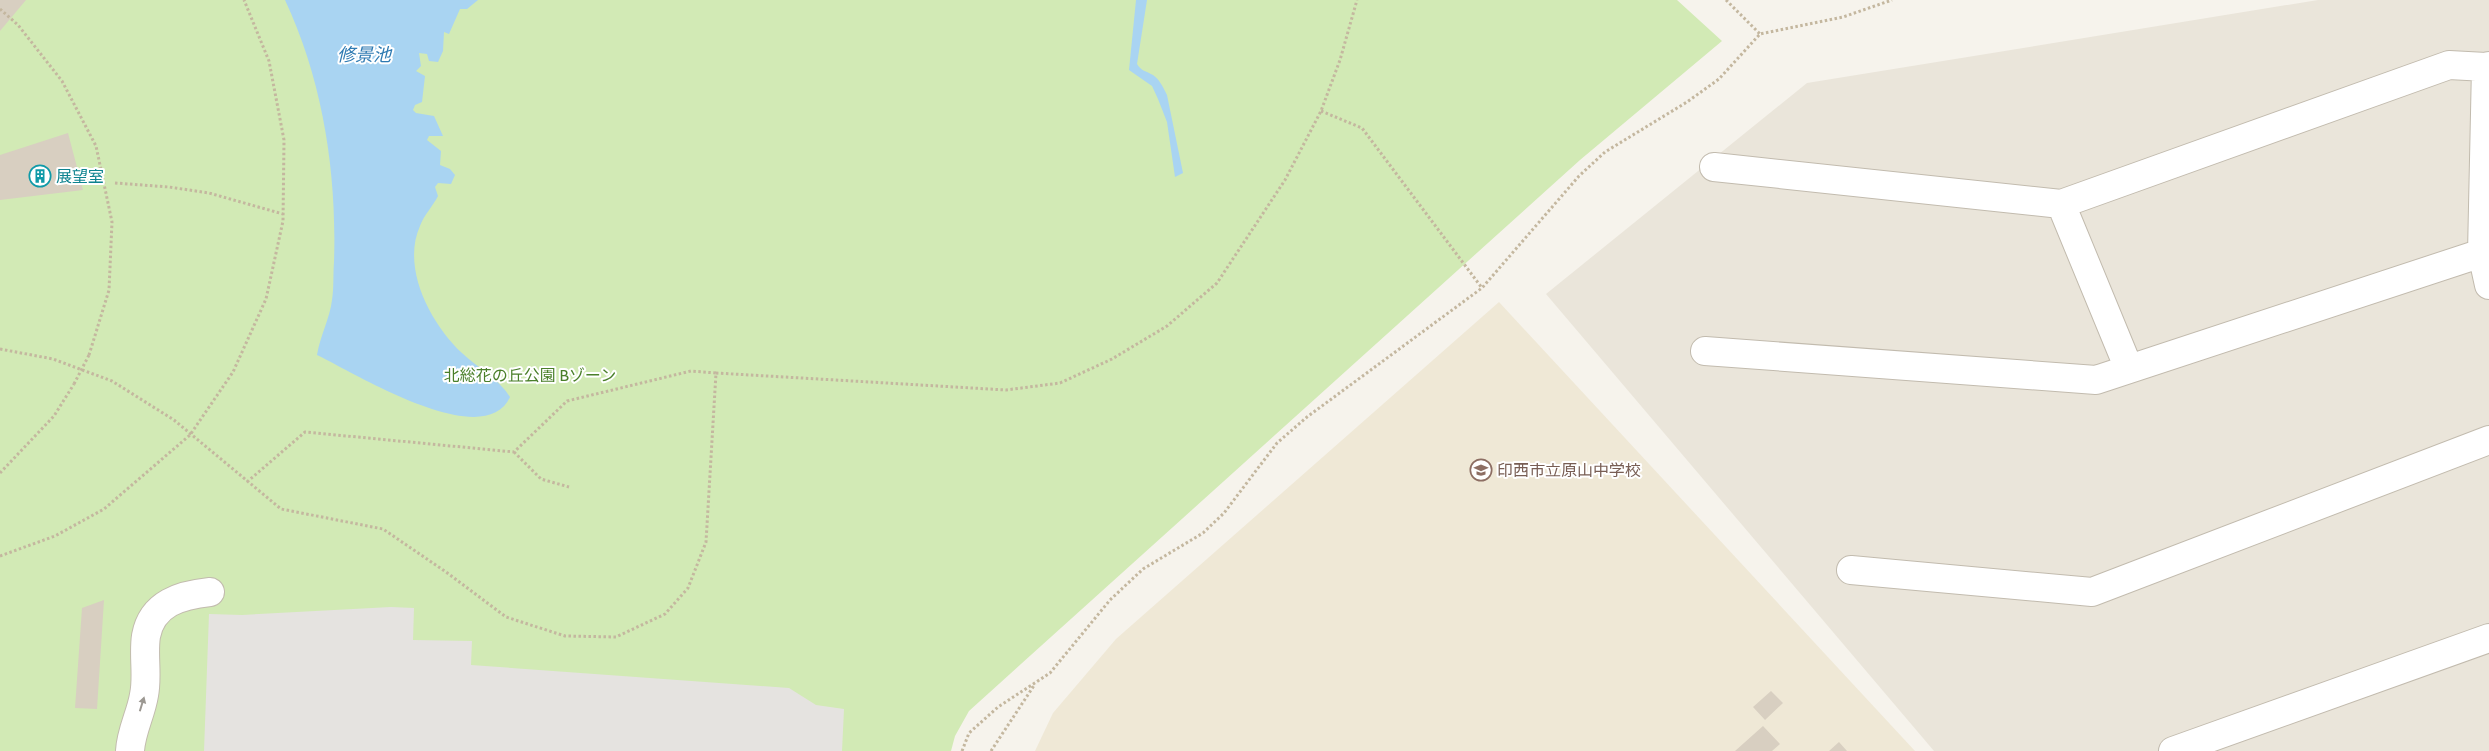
<svg xmlns="http://www.w3.org/2000/svg" width="2489" height="751" viewBox="0 0 2489 751" font-family="Cabin,'Noto Sans JP',sans-serif">
<rect width="100%" height="100%" fill="#f6f3ec"/>
<path fill="#eae5da" d="M2318,0H2489V751H1934L1546,294L1807,83Z"/>
<path fill="#efe8d6" d="M1499,302L1915,751H1035L1053,713L1116,639Z"/>
<path fill="#d2eab5" d="M0,0H1677L1722,41L1580,160L969,711L955,736L951,751H0Z"/>
<path fill="#e5e3e0" d="M391,607L414,608L413,640L472,641L471,665L789,688L816,705L844,709L842,751H204L209,614L242,615Z"/>
<path fill="#a9d4f2" d="M285,0H478L467,9H460L449,34L444,32L443,51L438,62L429,61L427,54L419,53L421,66L416,71L425,76L422,102L415,105L413,110L416,113L434,116L443,136H429L427,140L441,151L440,165L450,169L455,175L451,184L438,183L435,187L438,196C433,206 424,215 420,226C401,268 431,324 462,353C478,368 499,379 510,397C484,454 353,372 317,355C320,336 330,318 332,300C334,288 333,274 334,262C337,173 323,81 285,0Z
M1136,0H1147L1137,64C1141,71 1146,71 1153,75C1160,80 1163,87 1167,95L1183,173L1175,177L1167,122L1158,99L1152,86L1129,70Z"/>
<path fill="#d8cfc1" d="M0,0H26L0,31Z
M68,133L83,190L0,200V155Z
M104,600L97,709L75,708L82,608Z
M1771,691L1783,703L1765,720L1753,707Z
M1763,726L1780,744L1772,751H1735Z
M1839,742L1847,751H1829Z"/>
<g fill="none" stroke-linecap="round" stroke-linejoin="round">
<g stroke="#c2bbae" stroke-width="30">
<path id="minor" d="M1714,167L2061,204L2449,65L2486,67
M2061,204L2129,369
M2482,253L2489,285
M1705,351L2096,380L2482,253L2486,67L2489,66
M1851,570L2092,592L2489,440
M130,751C131,731 141,714 144,695C148,676 143,655 146,636C152,603 181,595 210,592
M2173,751L2489,638"/>
</g>
<path stroke="#c4b79f" stroke-width="3" stroke-dasharray="2.5 2.5" stroke-linecap="butt" d="M1726,0L1760,34
M0,9L18,25L62,81L96,146L112,222L109,290L89,355
M1321,111L1362,128L1482,288
M115,183L169,187L209,193L283,214
M0,349L53,359L112,381L174,420L281,509L383,529L446,572L506,617L565,636L616,637L665,614L688,588L706,542L716,373L1006,390L1060,383L1112,359L1167,326L1217,283L1285,180L1321,111L1340,60L1357,0
M514,452L541,479L569,487
M0,473L54,416L74,384
M247,482L305,432L514,452L567,401L691,371L716,373
M0,556L55,536L104,509L190,435L233,372L266,299L283,221L284,140L269,61L244,0
M962,751L969,733L998,707L1050,673L1110,600L1143,569L1203,533L1224,513L1277,443L1307,417L1482,288L1579,176L1605,152L1687,102L1719,79L1760,34L1843,17L1892,0
M991,751L1035,684"/>
<use href="#minor" stroke="#fff" stroke-width="28"/>
<path stroke="#c4b79f" stroke-width="3" stroke-dasharray="2.5 2.5" stroke-linecap="butt" d="M74,384L89,355"/>
</g>
<defs><path id="oneway-solid" d="M-6-.8H1V-3.2L6.5 0L1 3.2V.8H-6Z" transform="scale(1.25)"/></defs>
<use fill="#9c9892" href="#oneway-solid" transform="translate(142 704) rotate(-73)"/>
<defs>
<g id="building-ring" transform="scale(1.125)"><circle r="9.5" fill="#fff" stroke="#0f9aa8" stroke-width="1.5"/><path d="M-4-6H4V6H1V3H-1V6H-4ZM-2.5-4.3h1.7v1.8h-1.7ZM.8-4.3h1.7v1.8H.8ZM-2.5-1h1.7V.8h-1.7ZM.8-1h1.7V.8H.8Z" fill="#0f9aa8"/></g>
<g id="school-ring" transform="scale(1.125)"><circle r="9.5" fill="#fff" stroke="#8d6e63" stroke-width="1.5"/><path d="M0-5L7-2L0 1L-7-2ZM-4 1L0 2.5L4 1V4Q0 6-4 4Z" fill="#8d6e63"/></g>
</defs>
<g fill-rule="evenodd">
<use href="#building-ring" x="40" y="176"/>
<use href="#school-ring" x="1481" y="470"/>
</g>
<g text-anchor="middle" stroke-width="4" stroke-linejoin="round" paint-order="stroke">
<g font-size="16" fill="#0d838f" stroke="#fff" text-anchor="start">
<text x="56" y="182">展望室</text>
</g>
<g font-size="16" fill="#4a7f2a" stroke="#fff">
<text x="530" y="381">北総花の丘公園 Bゾーン</text>
</g>
<g font-size="16" fill="#785e54" stroke="#fff" text-anchor="start">
<text x="1497" y="476">印西市立原山中学校</text>
</g>
<g font-size="18" font-style="italic" fill="#2e7ab2" stroke="#fff">
<text x="364" y="61">修景池</text>
</g>
</g>
</svg>
